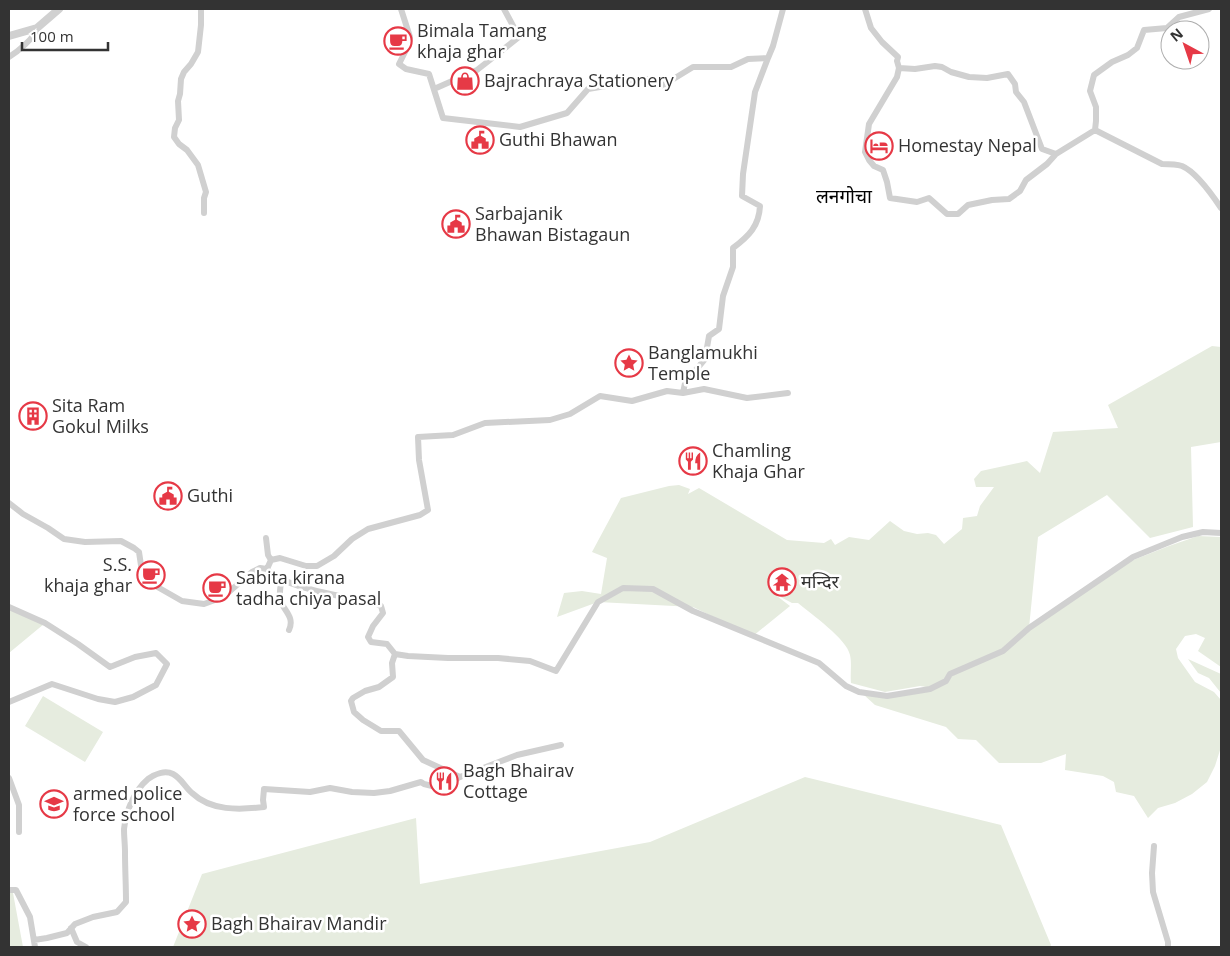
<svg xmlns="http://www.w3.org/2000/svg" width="1230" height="956" viewBox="0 0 1230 956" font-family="'Open Sans','Noto Sans Devanagari',sans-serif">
<rect width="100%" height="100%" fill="#fff"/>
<path fill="#e6ecdf" d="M1212,346L1221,347V442L1191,447L1193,527L1150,538L1107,495L1038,537L1029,628L1131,561L1169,546L1198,536L1221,537V667L1198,651L1205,638L1196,634L1185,636L1176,649L1178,658L1195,682L1214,692L1221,700V747L1215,766L1207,782L1192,794L1175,803L1158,808L1148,818L1134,796L1116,792L1114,782L1103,776L1065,770L1066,754L1041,763H999L976,740L958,739L946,727L875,705L864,695L886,698L932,688L920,686L885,692L851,683C850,674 852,664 850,655C847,639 811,614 798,603H792L773,593L790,606L753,636L693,607L598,602L557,617L564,593L582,591L601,594L607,558L592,552L621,498L669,486L679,485L690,489L688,494L699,488L787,540L824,543L831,539L835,545L849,537L869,540L890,521L904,531L917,534L928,533L936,535L944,544L962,529L963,518L977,516L980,506L994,487H976L974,479L981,471L1027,461L1040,473L1053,432L1118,428L1108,405Z
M9,609L44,624L9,653Z
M1188,659L1221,674V693L1209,678L1198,673Z
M43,696L103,732L85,762L25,726Z
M805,777L1001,825L1051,945L1050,947H173L202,874L416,818L420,884L650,842Z
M9,893H13L23,947H9Z"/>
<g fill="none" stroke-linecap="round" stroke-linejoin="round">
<path stroke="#d0d0d0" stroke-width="6" d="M201,9V25L198,52L191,64L184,72L181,79L180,94L178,101L179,120L175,128L174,137L179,144L187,150L198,165L206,192L204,198V213
M401,9L410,37L408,46L399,64L406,69L429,74L443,118L520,127L567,113L588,89L647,79L662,86L693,67H731L748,59L768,58L773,46L783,9
M865,9L871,28L882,42L898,57L897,61L899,68L897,77L869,124L865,152L869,160L874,166L883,170L887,182L890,198L917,202L929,198L947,214H958L968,205L992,200L1009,199L1020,191L1026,180L1047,164L1056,154L1095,130L1096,121V107L1090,91L1094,75L1112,62L1128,55L1137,48L1144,30L1167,28L1179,17L1209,9
M9,57C17,52 35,38 37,28
M899,68L915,69L935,66L942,67L951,72L969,77L987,78L1008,74L1015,84L1016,92L1024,102L1042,149L1056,154
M434,89L477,70L519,37L504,9
M1095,130L1162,164C1169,164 1176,164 1182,166C1196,172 1213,196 1221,208
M683,393L704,389L747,398L788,393
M9,503L23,514L48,528L64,539L85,542L121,541L134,548L139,552L142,572L154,585L182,601L204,604L223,597L252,572L260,568L267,569C279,587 352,598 375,603L381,606L383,613L373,626L368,637L371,642L387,644L395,654L408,656L448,658H498L530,661L556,671L598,602L623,588L653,589L693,611L819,663L846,686L859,692L887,696L930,689L946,681L950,674L1003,651L1029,628L1133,557L1182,537L1203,532L1221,533
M266,538L268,555L271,560
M267,569L271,560L280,558L306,566H317L334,556L352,539L368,529L420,515L428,510L419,460L418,437L453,435L485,423L550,420L570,414L600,396L632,401L667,391L683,393L685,383L705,359L709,336L719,329L723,296L733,267V248C749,236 759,226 760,206L742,196L743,174L755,92L768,58
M281,579C281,585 279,594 280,600C284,611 295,617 289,630
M9,607L45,623L78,644L110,667L135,657L156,653L167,664L156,685L133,697L115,702L98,699L52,684L9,702
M395,654L392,663L393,677L379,687L365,691L353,698L351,701L354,712L363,720L381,731H399L423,760L460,777
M9,778L19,805V832
M1154,846L1152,873L1153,892L1168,942V947
M9,890H16L30,917L35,947
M71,928L77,942L86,947
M34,940L47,938L67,933L75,924L93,917L117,912L126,902C126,885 125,869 125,852C125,845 124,837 124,829C126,811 134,791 148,779C155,774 165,770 173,774C181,778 185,787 192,793C211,811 239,810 264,807L263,800L264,789L310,792L330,788L352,792L374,793L390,791L421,782L424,784L440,788L446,785L460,777L517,755L561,745"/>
<path stroke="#d0d0d0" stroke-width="8" d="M9,36L37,28L59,9"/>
</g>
<defs>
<g id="cafe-ring" transform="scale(1.4375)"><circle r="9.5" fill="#fff" stroke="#e63946" stroke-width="1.5"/><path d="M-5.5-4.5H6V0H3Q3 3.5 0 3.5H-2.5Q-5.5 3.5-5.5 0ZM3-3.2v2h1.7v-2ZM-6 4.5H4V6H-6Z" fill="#e63946"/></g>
<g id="shop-ring" transform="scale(1.4375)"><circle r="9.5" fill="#fff" stroke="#e63946" stroke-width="1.5"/><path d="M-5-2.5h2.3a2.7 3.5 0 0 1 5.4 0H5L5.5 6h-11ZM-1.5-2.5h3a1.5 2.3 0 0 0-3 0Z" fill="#e63946"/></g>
<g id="civic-ring" transform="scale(1.4375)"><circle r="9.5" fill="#fff" stroke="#e63946" stroke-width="1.5"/><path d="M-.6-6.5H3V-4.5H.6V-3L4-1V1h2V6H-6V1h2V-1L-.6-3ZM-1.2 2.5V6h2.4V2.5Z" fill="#e63946"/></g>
<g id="hotel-ring" transform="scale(1.4375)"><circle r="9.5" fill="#fff" stroke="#e63946" stroke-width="1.5"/><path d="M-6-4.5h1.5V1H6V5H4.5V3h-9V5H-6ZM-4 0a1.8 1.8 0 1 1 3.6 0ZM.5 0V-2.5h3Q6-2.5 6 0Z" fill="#e63946"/></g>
<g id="sight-ring" transform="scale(1.4375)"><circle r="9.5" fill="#fff" stroke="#e63946" stroke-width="1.5"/><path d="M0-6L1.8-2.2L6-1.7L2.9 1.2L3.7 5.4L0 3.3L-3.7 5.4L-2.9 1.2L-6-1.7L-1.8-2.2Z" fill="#e63946"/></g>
<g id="building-ring" transform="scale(1.4375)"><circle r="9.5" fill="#fff" stroke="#e63946" stroke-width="1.5"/><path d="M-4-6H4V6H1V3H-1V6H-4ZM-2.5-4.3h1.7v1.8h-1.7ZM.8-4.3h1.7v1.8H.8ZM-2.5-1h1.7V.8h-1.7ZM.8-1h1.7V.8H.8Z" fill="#e63946"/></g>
<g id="restaurant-ring" transform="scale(1.4375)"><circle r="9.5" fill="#fff" stroke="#e63946" stroke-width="1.5"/><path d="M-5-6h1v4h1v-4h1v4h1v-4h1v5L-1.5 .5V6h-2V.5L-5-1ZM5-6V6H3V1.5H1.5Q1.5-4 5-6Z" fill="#e63946"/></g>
<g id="temple-ring" transform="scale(1.4375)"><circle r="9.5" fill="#fff" stroke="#e63946" stroke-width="1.5"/><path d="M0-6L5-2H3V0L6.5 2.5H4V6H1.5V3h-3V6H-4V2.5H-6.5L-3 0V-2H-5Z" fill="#e63946"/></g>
<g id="school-ring" transform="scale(1.4375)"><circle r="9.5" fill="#fff" stroke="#e63946" stroke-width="1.5"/><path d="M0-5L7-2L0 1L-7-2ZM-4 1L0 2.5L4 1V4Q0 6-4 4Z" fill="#e63946"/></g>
</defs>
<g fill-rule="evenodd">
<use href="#cafe-ring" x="398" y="41"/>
<use href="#shop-ring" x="465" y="81"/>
<use href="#civic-ring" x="480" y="140"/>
<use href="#hotel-ring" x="879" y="146"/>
<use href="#civic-ring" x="456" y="224"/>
<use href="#sight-ring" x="629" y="363"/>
<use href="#building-ring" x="33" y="416"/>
<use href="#restaurant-ring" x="693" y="461"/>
<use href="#civic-ring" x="168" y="496"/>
<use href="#cafe-ring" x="151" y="575"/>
<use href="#temple-ring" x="782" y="582"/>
<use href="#cafe-ring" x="217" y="588"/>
<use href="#restaurant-ring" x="444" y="781"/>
<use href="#school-ring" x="54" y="804"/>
<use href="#sight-ring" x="192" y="924"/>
</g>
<g text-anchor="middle" stroke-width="5" stroke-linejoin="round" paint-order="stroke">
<g font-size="18" fill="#333" stroke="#fff" text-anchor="start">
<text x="417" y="37">Bimala Tamang<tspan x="417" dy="21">khaja ghar</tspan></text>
<text x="484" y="87">Bajrachraya Stationery</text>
<text x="499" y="146">Guthi Bhawan</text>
<text x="898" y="152">Homestay Nepal</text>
<text x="475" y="220">Sarbajanik<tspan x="475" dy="21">Bhawan Bistagaun</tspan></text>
<text x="648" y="359">Banglamukhi<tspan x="648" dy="21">Temple</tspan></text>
<text x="52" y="412">Sita Ram<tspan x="52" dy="21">Gokul Milks</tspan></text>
<text x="712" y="457">Chamling<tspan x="712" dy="21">Khaja Ghar</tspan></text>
<text x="187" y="502">Guthi</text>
<text x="132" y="571" text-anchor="end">S.S.<tspan x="132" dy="21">khaja ghar</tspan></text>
<text x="236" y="584">Sabita kirana<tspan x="236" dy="21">tadha chiya pasal</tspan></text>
<text x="801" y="588">मन्दिर</text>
<text x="463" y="777">Bagh Bhairav<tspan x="463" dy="21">Cottage</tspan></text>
<text x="73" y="800">armed police<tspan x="73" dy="21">force school</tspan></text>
<text x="211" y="930">Bagh Bhairav Mandir</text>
</g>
<g font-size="19" fill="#000" stroke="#fff">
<text x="844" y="203">लनगोचा</text>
</g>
</g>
<rect width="1230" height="956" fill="none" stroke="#333333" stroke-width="20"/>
<g transform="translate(1185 45) rotate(320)"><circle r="24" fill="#ffffff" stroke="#adadad"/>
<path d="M0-4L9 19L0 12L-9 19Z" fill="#e63946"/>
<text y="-8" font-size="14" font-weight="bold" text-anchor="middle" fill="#333333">N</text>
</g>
<path d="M22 42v8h86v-8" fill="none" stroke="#333333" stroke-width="2.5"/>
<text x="30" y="42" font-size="15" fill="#333333" stroke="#ffffff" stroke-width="4" paint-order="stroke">100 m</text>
</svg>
